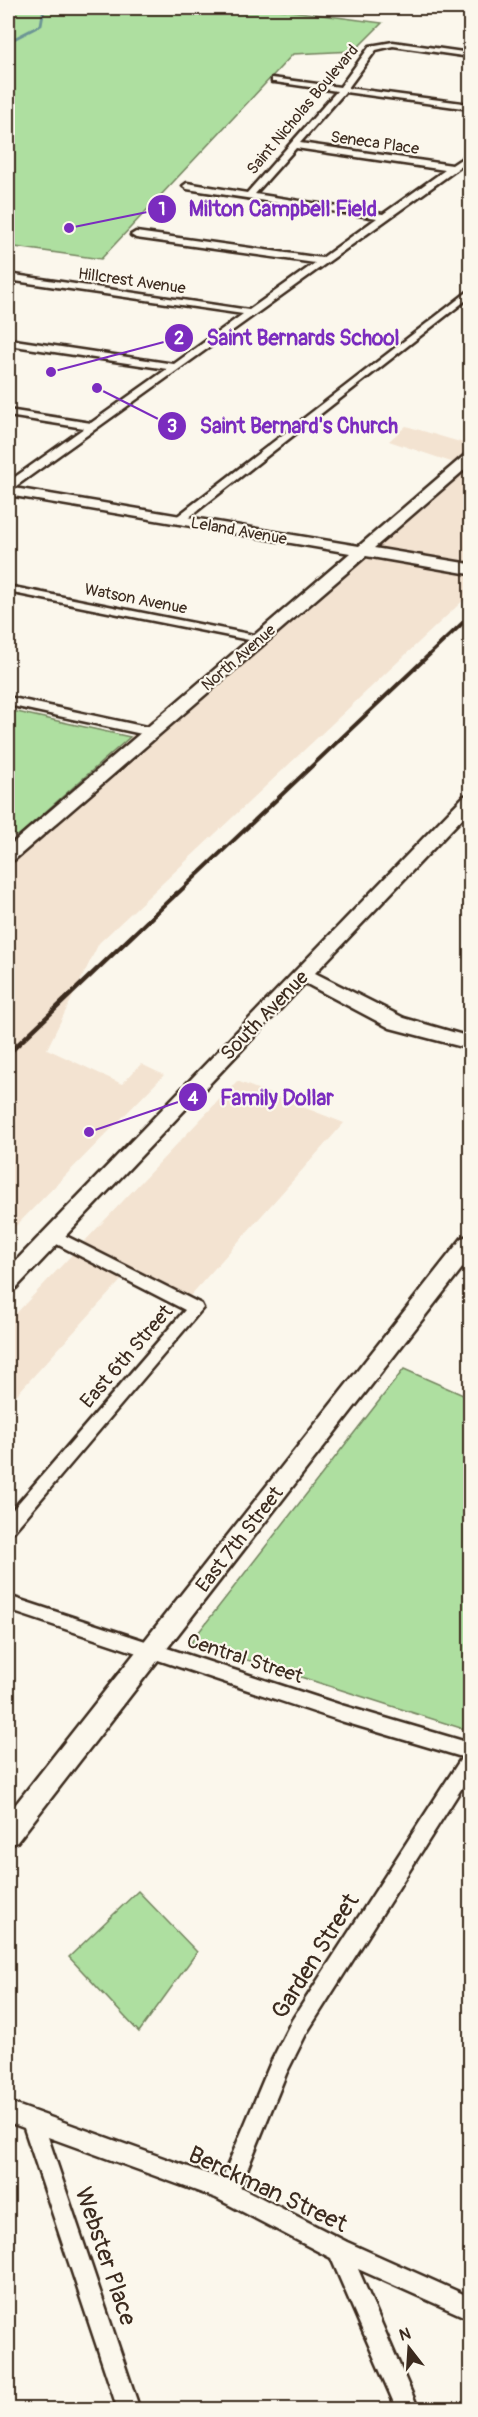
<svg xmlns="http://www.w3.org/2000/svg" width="478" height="2417" viewBox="0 0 478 2417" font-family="Pangolin,sans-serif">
<rect width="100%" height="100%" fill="#fbf7ec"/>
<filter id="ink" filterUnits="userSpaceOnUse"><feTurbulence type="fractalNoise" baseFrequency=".0167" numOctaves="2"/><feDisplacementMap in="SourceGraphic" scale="12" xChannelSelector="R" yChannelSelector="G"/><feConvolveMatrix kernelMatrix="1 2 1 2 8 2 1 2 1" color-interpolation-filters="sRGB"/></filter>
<g filter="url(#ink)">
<path fill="#f3e3d1" d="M406,426L470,445V594L99,943L47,1049L122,1084L141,1064L164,1075L8,1234V844L130,737L463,466L389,441Z
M237,1081L344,1123L182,1305L125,1276L8,1404V1322Z"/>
<path fill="#aedfa0" stroke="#74845f" stroke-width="1.5" d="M12,8H269L382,23L354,51L293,54L101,259L8,246V10Z
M8,710L130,737L18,836L8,833Z
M404,1369L470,1398V1731L191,1642Z
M138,1891L197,1952L139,2032L69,1957Z"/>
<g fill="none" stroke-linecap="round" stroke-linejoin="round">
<path stroke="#6c9595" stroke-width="3" d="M8,42L41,25L44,8"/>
<g stroke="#3b2a1e" stroke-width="5">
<path id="street" d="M393,42L470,53V57L393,46L376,50L348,88L470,104V109L345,92L300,143L452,165L470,153V160L12,489L8,490V482L84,428L8,416V410L91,423L167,369L8,345V339L174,364L243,314L8,280V274L249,310L315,263L136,238L131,235L136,232L322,258L377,218L187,189L183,186L187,183L247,193L337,91L275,82H272V78L340,87L370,46ZM296,148L445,170L383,214L255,194Z
M470,290V297L183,522H175V518Z
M8,586L259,636L265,639L259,642L8,592Z
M8,697L151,728L157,732L151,736L8,705Z
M52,1229L201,1304L203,1308L14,1531L8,1533V1515L185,1310L47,1239L44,1235L47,1231Z
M8,1596L341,1705L470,1743V1775L306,2034L286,2074L240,2187L347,2242L470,2297V2319L358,2269L419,2410H397L331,2258L216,2198L48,2137L140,2410H118L24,2128L8,2122V2102L222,2179L271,2062L292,2020L462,1757L341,1721L8,1610Z"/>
</g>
<g stroke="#3b2a1e" stroke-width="5">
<path id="secondary" d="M447,8H470V13L452,11Z
M470,454V465L374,548L470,564V574L366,556L14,860L8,861V847L350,553L8,495V487L359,546L465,455Z
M470,795V810L315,973L404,1018L470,1037V1049L390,1028L305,983L16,1288L8,1290V1269L464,796Z
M470,1235V1258L17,1842L8,1846V1814L462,1238Z"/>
</g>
<use href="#street" fill="#fbf7ec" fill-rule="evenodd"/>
<use href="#secondary" fill="#fbf7ec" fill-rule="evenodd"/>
<path stroke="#3b2a1e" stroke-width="4" d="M176,895L470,616"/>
<path stroke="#3b2a1e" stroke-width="4.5" d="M8,1054L177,893"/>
</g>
</g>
<g text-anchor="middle" stroke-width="4.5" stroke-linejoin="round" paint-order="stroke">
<g font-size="16" fill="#3b2a1e" stroke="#fbf7ec">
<text transform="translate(302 109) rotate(-50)" y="6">Saint Nicholas Boulevard</text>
<text transform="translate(375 142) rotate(8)" y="6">Seneca Place</text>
<text transform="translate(132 280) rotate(8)" y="6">Hillcrest Avenue</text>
<text transform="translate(239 530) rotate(10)" y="6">Leland Avenue</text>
<text transform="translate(136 598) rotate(11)" y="6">Watson Avenue</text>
<text transform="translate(238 657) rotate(-41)" y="6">North Avenue</text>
</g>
<g font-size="20" fill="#3b2a1e" stroke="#fbf7ec">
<text transform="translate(264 1015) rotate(-46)" y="7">South Avenue</text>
<text transform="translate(126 1356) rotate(-49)" y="7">East 6th Street</text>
<text transform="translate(239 1539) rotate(-52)" y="7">East 7th Street</text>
<text transform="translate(245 1658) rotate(18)" y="7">Central Street</text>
</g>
<g font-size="24" fill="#3b2a1e" stroke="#fbf7ec">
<text transform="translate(315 1956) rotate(-58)" y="8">Garden Street</text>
<text transform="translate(268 2189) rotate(25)" y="8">Berckman Street</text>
<text transform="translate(106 2256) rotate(71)" y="8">Webster Place</text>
</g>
</g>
<path fill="none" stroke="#7b2cbf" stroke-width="2" d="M69 228L162 209M51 372L179 338M97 388L172 426M89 1132L193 1097"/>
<g fill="#7b2cbf" stroke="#fbf7ec" stroke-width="2">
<circle cx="69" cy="228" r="6"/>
<circle cx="51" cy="372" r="6"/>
<circle cx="97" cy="388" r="6"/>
<circle cx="89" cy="1132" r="6"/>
<circle cx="162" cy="209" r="15"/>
<circle cx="179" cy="338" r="15"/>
<circle cx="172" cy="426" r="15"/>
<circle cx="193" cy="1097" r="15"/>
</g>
<g font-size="18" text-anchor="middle" font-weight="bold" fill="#fff">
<text x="162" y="215">1</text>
<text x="179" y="344">2</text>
<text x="172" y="432">3</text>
<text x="193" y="1104">4</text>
</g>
<g font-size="21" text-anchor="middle" font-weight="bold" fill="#7b2cbf" stroke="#fbf7ec" stroke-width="4.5" stroke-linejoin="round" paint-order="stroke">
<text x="283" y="216">Milton Campbell Field</text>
<text x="303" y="345">Saint Bernards School</text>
<text x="299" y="433">Saint Bernard's Church</text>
<text x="277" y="1105">Family Dollar</text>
</g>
<rect width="478" height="2417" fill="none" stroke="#fbf7ec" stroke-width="30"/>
<rect x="15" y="15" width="448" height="2387" fill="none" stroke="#3b2a1e" stroke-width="2" filter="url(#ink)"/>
<g transform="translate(409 2348) rotate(343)" stroke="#fbf7ec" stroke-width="4.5" paint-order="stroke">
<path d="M0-4.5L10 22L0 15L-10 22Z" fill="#3b2a1e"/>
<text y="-9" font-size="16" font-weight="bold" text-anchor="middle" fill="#3b2a1e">N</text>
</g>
</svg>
